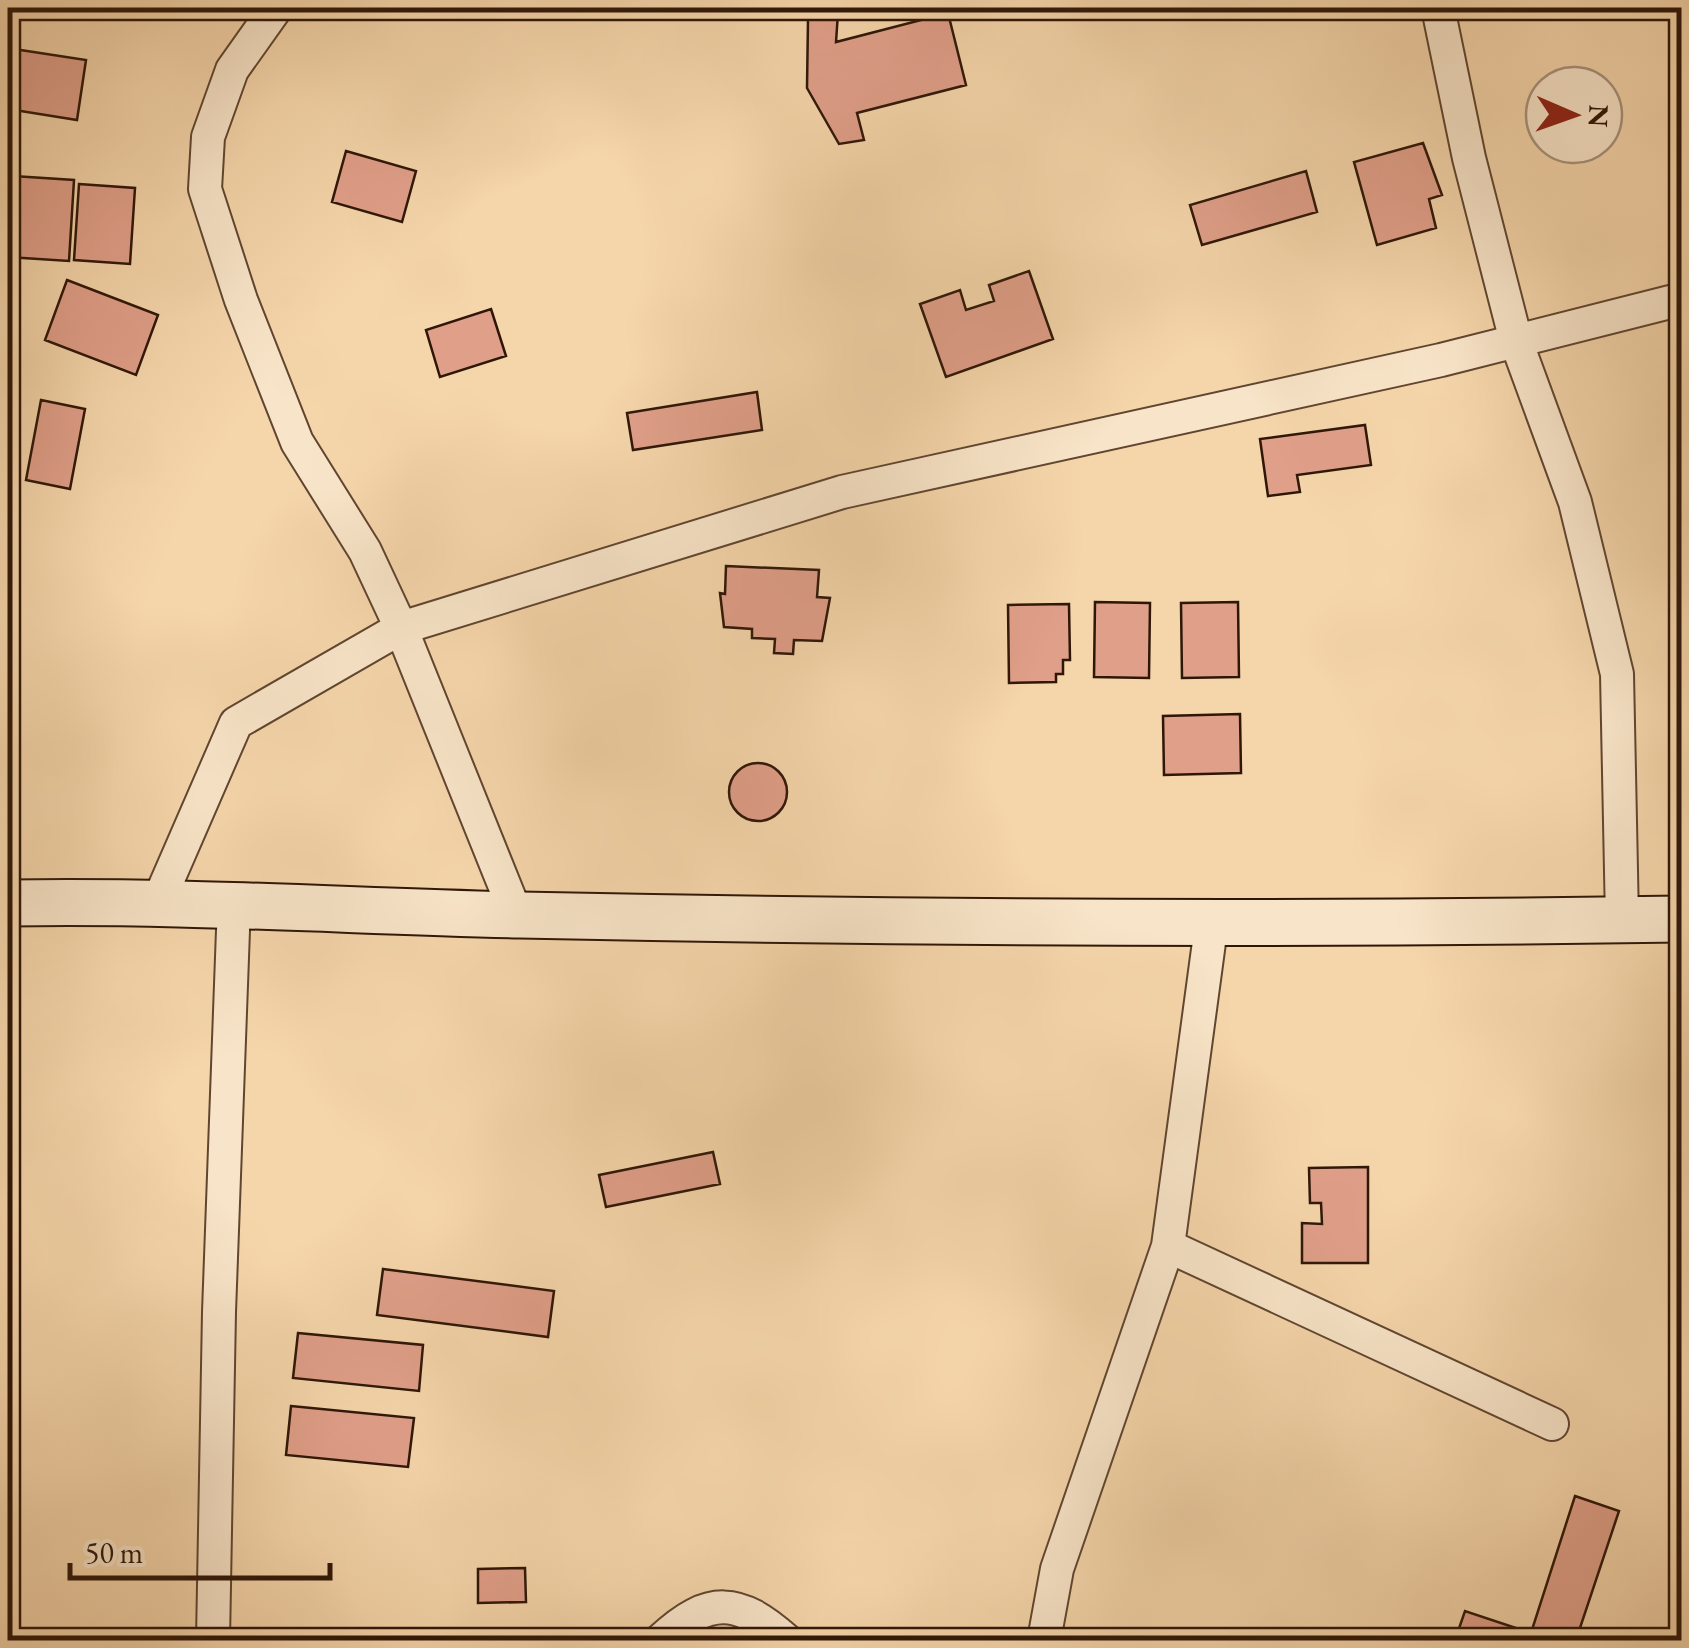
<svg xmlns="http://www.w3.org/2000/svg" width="1689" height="1648" viewBox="0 0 1689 1648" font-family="'EB Garamond',serif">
<rect width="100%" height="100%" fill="#f5d5aa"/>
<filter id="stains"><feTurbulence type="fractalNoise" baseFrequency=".002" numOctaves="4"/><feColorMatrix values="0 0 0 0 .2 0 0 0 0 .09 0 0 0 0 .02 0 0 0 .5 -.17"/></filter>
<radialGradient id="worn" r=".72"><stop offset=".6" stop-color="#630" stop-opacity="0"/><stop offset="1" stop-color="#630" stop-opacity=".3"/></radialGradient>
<path fill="#e09f89" stroke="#2f1708" stroke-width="2.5" d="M838,13L836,42L948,13L966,85L857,113L864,140L839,144L807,88L808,20Z
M14,49L86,60L77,120L8,109Z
M1423,143L1442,195L1429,199L1436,228L1377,245L1354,162Z
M346,151L416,171L402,222L332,202Z
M1306,171L1317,212L1202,245L1190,205Z
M13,176L74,180L69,261L8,257Z
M79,184L135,188L130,264L74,260Z
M1029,271L1053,339L946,377L920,304L960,290L966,310L994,301L989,285Z
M67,280L158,315L136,375L45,340Z
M491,309L506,356L440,377L426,330Z
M757,392L762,430L633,450L627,413Z
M41,400L85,409L70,489L26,480Z
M1365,425L1371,465L1297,475L1300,492L1268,496L1260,439Z
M726,566L819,570L817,597L830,598L822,641L794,640L793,654L774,653L775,639L752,638V629L724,627L720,593L725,594Z
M1095,602L1150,603L1149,678L1094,677Z
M1238,602L1239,677L1182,678L1181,603Z
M1069,604L1070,660H1063V674H1056V682L1009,683L1008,605Z
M1240,714L1241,773L1164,775L1163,716Z
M729 792a29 29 0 1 1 58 0a29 29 0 1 1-58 0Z
M713,1152L720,1184L606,1207L599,1175Z
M1368,1167V1263H1302V1223L1322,1224L1321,1203H1310L1309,1168Z
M383,1269L554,1291L548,1337L377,1315Z
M298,1333L423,1345L419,1391L293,1378Z
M291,1406L414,1418L408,1467L286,1455Z
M1575,1496L1619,1511L1576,1640H1455L1465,1611L1531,1633Z
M525,1568L526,1602L478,1603V1569Z"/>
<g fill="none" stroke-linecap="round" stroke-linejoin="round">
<g stroke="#604630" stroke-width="36">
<path id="street" d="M276,8L232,70L208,137L205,189L241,300L297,442L365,551L401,628L516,914
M1438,8L1469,158L1516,341L1575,502L1617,674L1622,920
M159,900L236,723L401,628L842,492L1441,360L1682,299
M1168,1246L1552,1424
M213,1640L219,1312L234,903
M661,1640C709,1595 739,1598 786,1640
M1044,1640L1057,1569L1168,1246L1212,920"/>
</g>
<g stroke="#2f1708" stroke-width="49">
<path id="secondary" d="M8,903C179,900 349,911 520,915C907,923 1295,925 1682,919"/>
</g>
<use href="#street" stroke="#f8e4c8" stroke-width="32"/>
<use href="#secondary" stroke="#f8e4c8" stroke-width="45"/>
</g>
<rect width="1689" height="1648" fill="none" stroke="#f5d5aa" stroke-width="40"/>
<rect x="10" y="10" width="1669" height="1628" fill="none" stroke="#2f1708" stroke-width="5"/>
<rect x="20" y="20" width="1649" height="1608" fill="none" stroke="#2f1708" stroke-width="2.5"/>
<g transform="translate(1574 115) rotate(92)"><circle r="48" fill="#f8e4c8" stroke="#a8927b" stroke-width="2.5"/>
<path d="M0-8L18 38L0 25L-18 38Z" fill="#8f2418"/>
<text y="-15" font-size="28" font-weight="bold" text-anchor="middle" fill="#2f1708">N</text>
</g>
<path d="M70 1563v15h260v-15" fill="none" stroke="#2f1708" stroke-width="5"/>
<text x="85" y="1563" font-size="30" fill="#2f1708" stroke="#f8e4c8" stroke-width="8" paint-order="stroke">50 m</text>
<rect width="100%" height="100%" filter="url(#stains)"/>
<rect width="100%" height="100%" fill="url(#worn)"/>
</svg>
